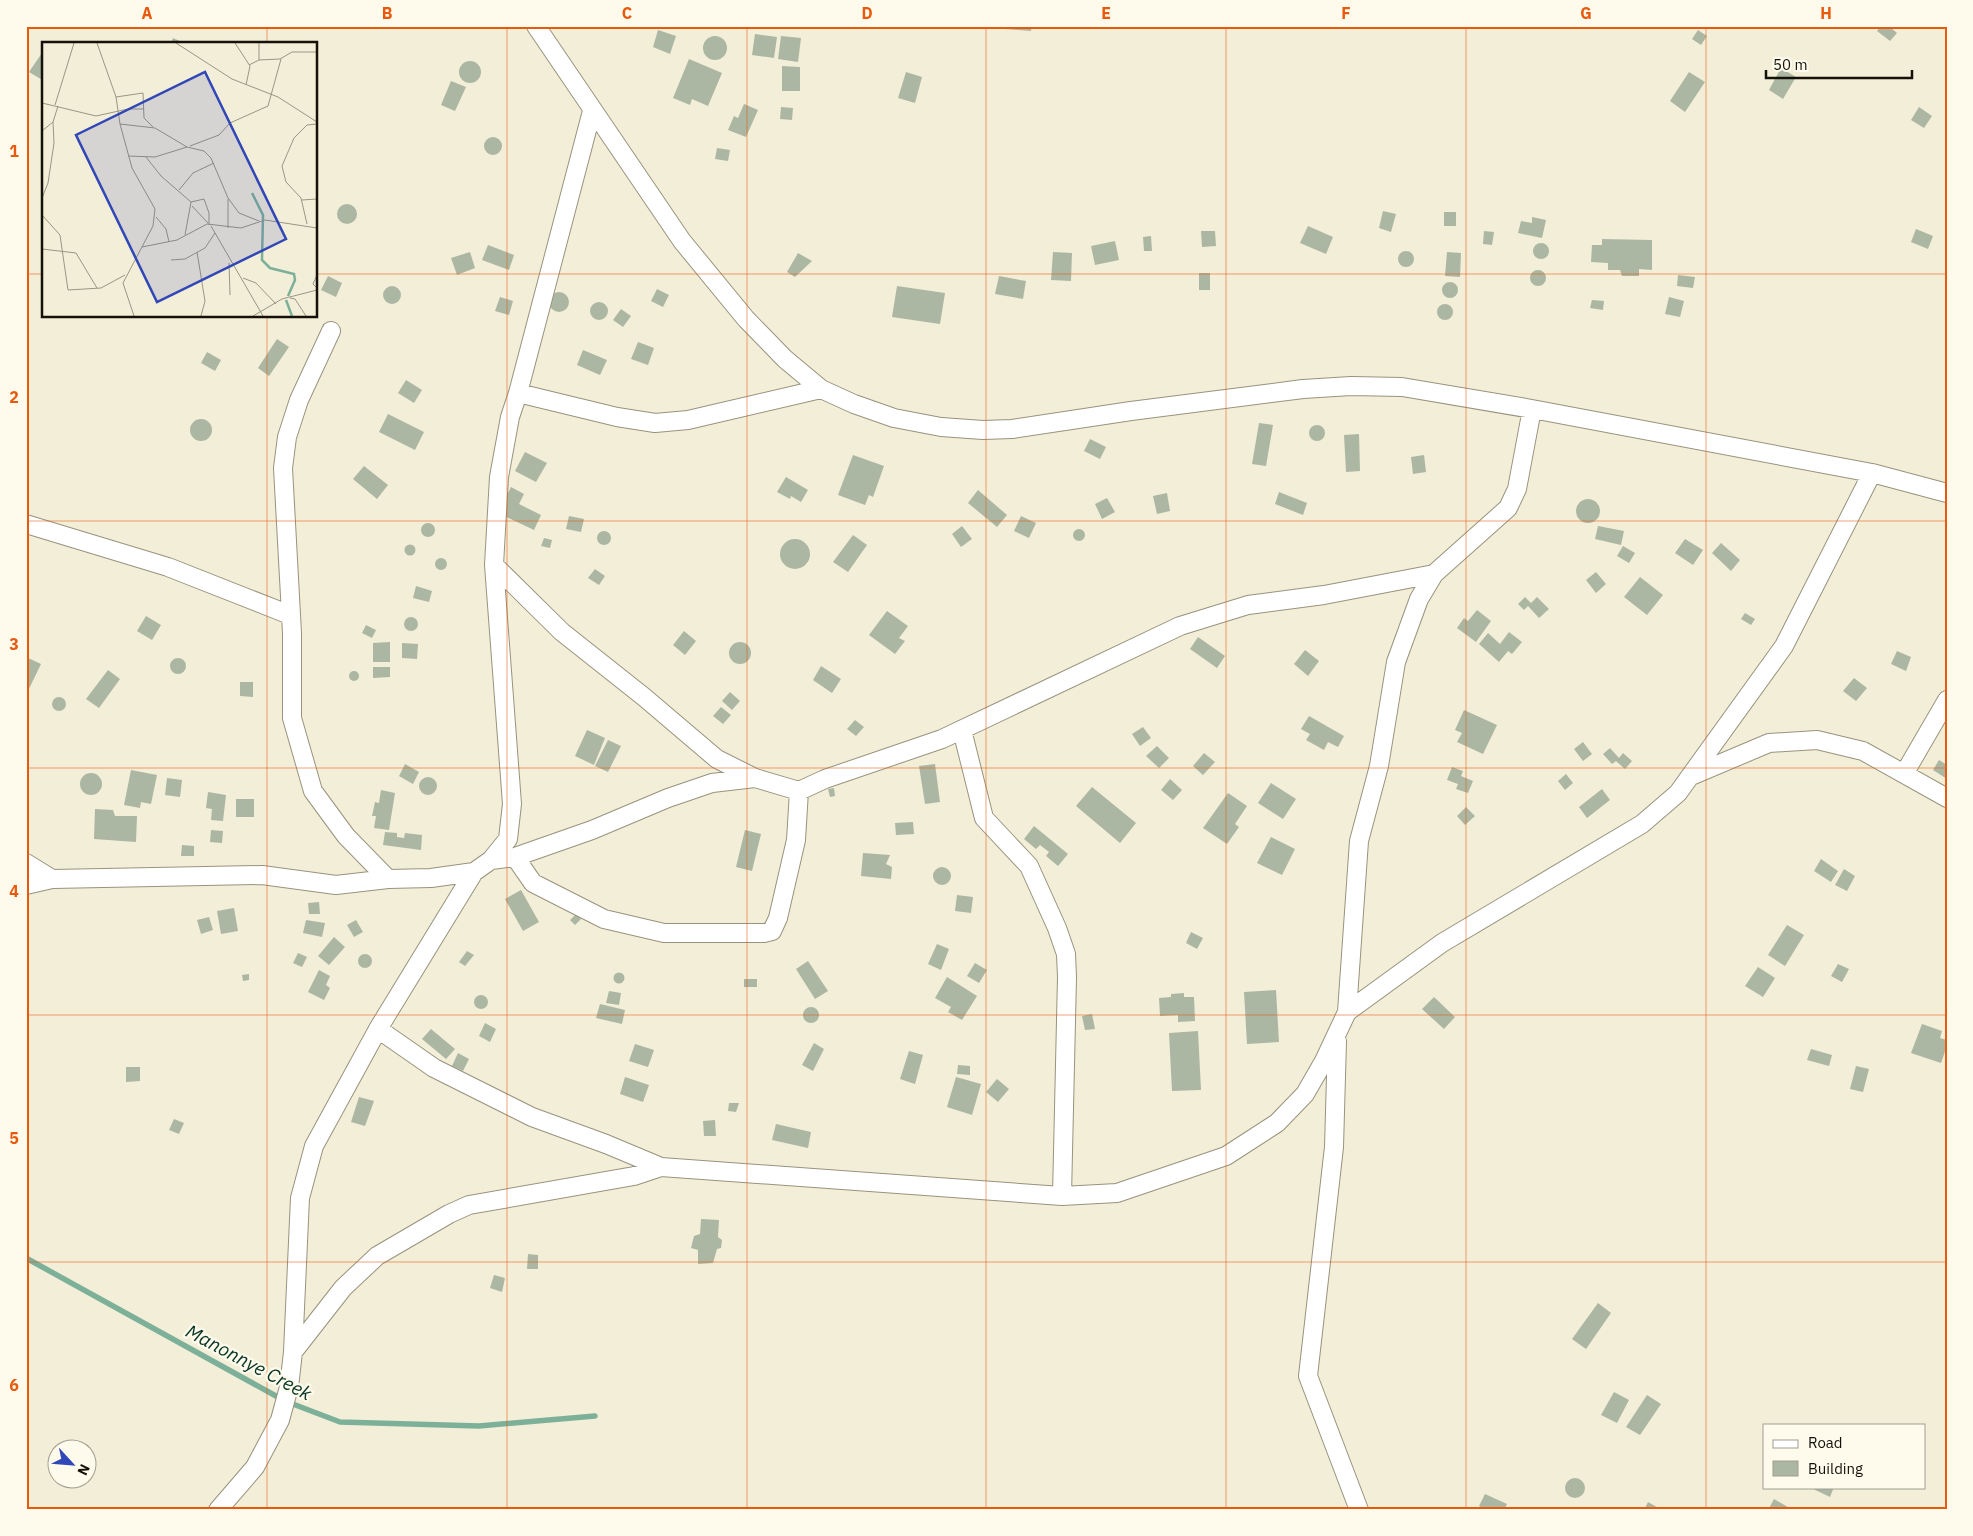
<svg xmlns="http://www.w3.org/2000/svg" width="1973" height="1536" viewBox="0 0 1973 1536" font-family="'IBM Plex Sans',sans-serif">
<rect width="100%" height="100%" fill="#f3eed7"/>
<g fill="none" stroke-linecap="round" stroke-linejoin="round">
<path stroke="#7db099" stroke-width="5.5" d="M26,1258L285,1401L340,1422L479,1426L595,1416"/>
</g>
<path fill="#acb7a3" d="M1006,26H1032L1031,31L1005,29Z
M1881,26H1889L1897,33L1890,41L1877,31Z
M658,30L676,36L670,54L653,47Z
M1698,30L1707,36L1701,45L1692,39Z
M755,34L777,37L774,58L752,55Z
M781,36L801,38L798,62L778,59Z
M703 48a12 12 0 1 1 24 0a12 12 0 1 1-24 0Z
M173,38L186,44H171Z
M44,50V81L29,72Z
M689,59L722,73L708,106L692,99L690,105L673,98Z
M459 72a11 11 0 1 1 22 0a11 11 0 1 1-22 0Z
M782,66L800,67V91H782Z
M1781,68L1796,77L1783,99L1769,90Z
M906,72L922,77L915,103L898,98Z
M1689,72L1705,82L1685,112L1670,101Z
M451,81L466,87L455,111L441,105Z
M744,104L758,110L746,137L728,130L734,116L738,118Z
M781,107L793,108L792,120L780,119Z
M1919,107L1932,116L1924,128L1911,120Z
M484 146a9 9 0 1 1 18 0a9 9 0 1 1-18 0Z
M717,148L730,150L728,161L715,159Z
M337 214a10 10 0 1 1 20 0a10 10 0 1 1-20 0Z
M1383,211L1396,214L1391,232L1379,228Z
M1444,212H1456V226H1444Z
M1532,217L1546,220L1542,238L1518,233L1521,221L1532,223Z
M1308,226L1333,237L1326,254L1300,243Z
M1916,229L1933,236L1928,249L1911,242Z
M1201,231H1215L1216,246L1202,247Z
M1484,231L1494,232L1492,245L1483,244Z
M1151,236L1152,251H1144L1143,237Z
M1602,239L1652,240V270L1639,269V276H1622L1620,270H1608V263L1591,262L1592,245H1602Z
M1115,241L1119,260L1095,265L1091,246Z
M1533 251a8 8 0 1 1 16 0a8 8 0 1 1-16 0Z
M488,245L514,255L509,270L482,260Z
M1398 259a8 8 0 1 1 16 0a8 8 0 1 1-16 0Z
M470,252L475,268L457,275L451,258Z
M1053,252L1072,253L1071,281L1051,280Z
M1447,252L1461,253L1460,277L1445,276Z
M798,253L812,261L795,277L787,272Z
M1530 278a8 8 0 1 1 16 0a8 8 0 1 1-16 0Z
M1199,273H1210V290H1199Z
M1678,275L1695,277L1693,288L1677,286Z
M328,276L342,283L336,297L321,290Z
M999,276L1026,281L1023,299L995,294Z
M1442 290a8 8 0 1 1 16 0a8 8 0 1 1-16 0Z
M383 295a9 9 0 1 1 18 0a9 9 0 1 1-18 0Z
M897,286L945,293L940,324L892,317Z
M657,289L669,295L663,307L651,301Z
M549 302a10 10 0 1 1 20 0a10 10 0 1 1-20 0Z
M500,297L513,301L509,315L495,311Z
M1669,297L1684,301L1680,317L1665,314Z
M1592,300L1604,301L1603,310L1590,308Z
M590 311a9 9 0 1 1 18 0a9 9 0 1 1-18 0Z
M1437 312a8 8 0 1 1 16 0a8 8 0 1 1-16 0Z
M621,309L631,316L623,327L613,320Z
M277,339L289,347L269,376L258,368Z
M638,342L654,348L648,365L631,359Z
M583,350L607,360L600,375L577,365Z
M207,352L221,360L215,371L201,363Z
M406,380L422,390L414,403L398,393Z
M388,414L424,432L415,450L379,432Z
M190 430a11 11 0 1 1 22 0a11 11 0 1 1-22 0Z
M1259,423L1273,425L1266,466L1252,464Z
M1309 433a8 8 0 1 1 16 0a8 8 0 1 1-16 0Z
M1359,434L1360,471L1346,472L1344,435Z
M1090,439L1106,447L1100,459L1084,451Z
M525,452L547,463L536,482L515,471Z
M853,455L884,466L873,497L869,495L865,505L838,495Z
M1424,455L1426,472L1413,474L1411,457Z
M364,466L388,485L377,499L353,479Z
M786,477L808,490L801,502L791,496L790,499L777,492Z
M511,487L524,494L519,504L541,515L534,530L498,513Z
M978,490L1007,515L997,527L968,503Z
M1279,492L1307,503L1303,515L1275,504Z
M1167,493L1170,511L1157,514L1153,496Z
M1107,498L1115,512L1102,519L1095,504Z
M1576 511a12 12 0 1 1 24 0a12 12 0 1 1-24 0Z
M569,516L584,519L581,532L566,529Z
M1021,516L1036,523L1029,538L1014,531Z
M421 530a7 7 0 1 1 14 0a7 7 0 1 1-14 0Z
M962,526L972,539L961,547L952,534Z
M1598,526L1624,531L1621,545L1595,539Z
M1073 535a6 6 0 1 1 12 0a6 6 0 1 1-12 0Z
M597 538a7 7 0 1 1 14 0a7 7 0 1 1-14 0Z
M853,535L867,545L848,572L833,562Z
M544,538L552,540L550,548L541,546Z
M780 554a15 15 0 1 1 30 0a15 15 0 1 1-30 0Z
M1685,539L1703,550L1693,565L1675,553Z
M1721,543L1740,560L1731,571L1712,553Z
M404.5 550a5.5 5.5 0 1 1 11 0a5.5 5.5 0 1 1-11 0Z
M1623,546L1635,553L1629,563L1617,556Z
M435 564a6 6 0 1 1 12 0a6 6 0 1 1-12 0Z
M595,569L605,576L599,585L588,578Z
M1596,572L1606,584L1596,593L1586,580Z
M1640,577L1663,595L1647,615L1624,597Z
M416,586L432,591L429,602L413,598Z
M1525,597L1531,603L1537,597L1549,609L1539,618L1528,606L1524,610L1518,604Z
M1477,610L1491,621L1476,642L1457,628L1464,618L1468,621Z
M887,611L908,626L899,638L905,641L895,654L869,635Z
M1745,613L1755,619L1751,625L1741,619Z
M146,616L161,625L152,640L137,631Z
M404 624a7 7 0 1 1 14 0a7 7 0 1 1-14 0Z
M366,625L376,630L372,638L362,633Z
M684,631L696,641L685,655L673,645Z
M1509,632L1522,642L1512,654L1508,651L1499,662L1479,644L1488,633L1500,644Z
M1198,637L1225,656L1217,668L1190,649Z
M390,642V662H373V643Z
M729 653a11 11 0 1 1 22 0a11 11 0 1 1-22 0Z
M402,643L418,644L417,659L402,658Z
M1305,650L1319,661L1308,676L1294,664Z
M1897,651L1911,657L1906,671L1891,664Z
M26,657L41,664L26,695Z
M170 666a8 8 0 1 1 16 0a8 8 0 1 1-16 0Z
M821,666L841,679L832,693L813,680Z
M373,667H390V677L373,678Z
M108,670L120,679L99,708L86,699Z
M349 676a5 5 0 1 1 10 0a5 5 0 1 1-10 0Z
M1854,678L1867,688L1856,701L1843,691Z
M240,682H253V697L240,696Z
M730,692L740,701L732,710L722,701Z
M52 704a7 7 0 1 1 14 0a7 7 0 1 1-14 0Z
M721,707L731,715L723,724L713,716Z
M1464,710L1497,725L1483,754L1457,742L1462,733L1455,730Z
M1309,716L1344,736L1338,747L1328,742L1324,750L1306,740L1310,734L1301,729Z
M855,720L864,727L856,736L847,729Z
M1143,727L1151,738L1140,746L1132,734Z
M587,730L605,738L594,765L575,756Z
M608,740L621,746L608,772L595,766Z
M1583,742L1592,754L1583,761L1574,749Z
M1157,746L1169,758L1159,768L1146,756Z
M1610,748L1619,758L1623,753L1632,761L1625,769L1616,761L1612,764L1603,754Z
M1204,753L1215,762L1203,775L1193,766Z
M1939,760L1947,765V779L1933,770Z
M405,764L419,772L413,784L399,776Z
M935,764L940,802L925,804L919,766Z
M1452,767L1463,771L1461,776L1473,781L1468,793L1456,789L1458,784L1447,780Z
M131,770L157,775L151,804L141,802L140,808L124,805Z
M80 784a11 11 0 1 1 22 0a11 11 0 1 1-22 0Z
M1566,774L1573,783L1565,790L1558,781Z
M419 786a9 9 0 1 1 18 0a9 9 0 1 1-18 0Z
M167,778L182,780L180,797L165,795Z
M1170,779L1182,790L1173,800L1161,790Z
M1271,783L1296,799L1283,819L1258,803Z
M1092,787L1136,823L1120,843L1076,806Z
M834,788L835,796L830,797L828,789Z
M1602,789L1610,800L1587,818L1579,807Z
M381,790L395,793L389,830L374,828L376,816H372L375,802L379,803Z
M208,792L226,795L223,821L211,820L212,809L206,808Z
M1228,793L1247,806L1235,824L1239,827L1227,844L1203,828Z
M236,799H254V817H236Z
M1466,807L1475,816L1465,825L1457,816Z
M95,809L113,810L115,816H137L136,842L94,839Z
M913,822L914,834L896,835L895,823Z
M1034,826L1068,854L1058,866L1046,856L1049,852L1040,845L1036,849L1024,839Z
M211,830L223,831L222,843L210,842Z
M745,830L761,834L752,871L736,867Z
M385,832L397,833V837L404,838L405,833L422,835L421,850L383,845Z
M1271,837L1295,849L1282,875L1257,863Z
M182,845L194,846V856H181Z
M863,853L890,855L886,864L892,867L891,879L861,876Z
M1821,859L1838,871L1831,882L1814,871Z
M933 876a9 9 0 1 1 18 0a9 9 0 1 1-18 0Z
M1844,869L1855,876L1847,891L1835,885Z
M521,890L539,922L523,931L505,899Z
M957,895L973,897L971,913L955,911Z
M319,902L320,914H309L308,903Z
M234,908L238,931L221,934L217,911Z
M576,914L581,919L575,925L570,920Z
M209,917L213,930L201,934L197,920Z
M306,920L325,923L322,937L303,933Z
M356,920L363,932L354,937L347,925Z
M1787,925L1804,935L1785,966L1768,955Z
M1191,932L1203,938L1197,949L1186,943Z
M334,937L345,947L329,965L318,956Z
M937,944L949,949L941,970L928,964Z
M467,951L474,955L465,966L459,962Z
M298,953L307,957L302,967L293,963Z
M358 961a7 7 0 1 1 14 0a7 7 0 1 1-14 0Z
M808,961L828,991L815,999L796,969Z
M975,963L987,970L979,983L967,976Z
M1838,964L1849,969L1842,982L1831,976Z
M1758,967L1775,978L1763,997L1745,986Z
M319,970L330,976L326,985L330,988L324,1000L308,992Z
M613.5 978a5.5 5.5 0 1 1 11 0a5.5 5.5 0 1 1-11 0Z
M249,974V980L243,981L242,975Z
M947,977L977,996L962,1020L948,1012L951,1007L935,998Z
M744,979H757V987H744Z
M1276,990L1279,1042L1247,1044L1244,992Z
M609,991L621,993L619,1005L606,1003Z
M1184,993V997H1194L1195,1021L1178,1022V1015L1160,1016L1159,998L1171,997V994Z
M474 1002a7 7 0 1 1 14 0a7 7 0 1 1-14 0Z
M1434,997L1455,1017L1444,1029L1422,1009Z
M600,1004L625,1010L622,1024L596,1018Z
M803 1015a8 8 0 1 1 16 0a8 8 0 1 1-16 0Z
M1092,1014L1095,1029L1085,1030L1082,1016Z
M485,1023L496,1029L490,1042L479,1036Z
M1922,1024L1942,1031L1940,1038L1947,1040V1046L1941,1063L1911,1053Z
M431,1029L455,1049L446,1059L422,1039Z
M1198,1031L1201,1090L1172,1091L1169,1033Z
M814,1043L824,1049L813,1071L802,1065Z
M635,1044L654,1050L648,1067L629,1061Z
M1811,1049L1832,1055L1829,1066L1807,1060Z
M909,1051L923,1055L915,1084L900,1079Z
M458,1053L469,1059L463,1071L452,1066Z
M958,1065L970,1066V1075L957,1074Z
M1856,1066L1869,1069L1863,1092L1850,1089Z
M126,1067H140V1081L126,1082Z
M625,1077L649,1085L643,1102L620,1094Z
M956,1077L981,1084L972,1115L947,1107Z
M997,1079L1009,1089L998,1102L986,1092Z
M359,1097L374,1101L365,1126L351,1122Z
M729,1103H739L736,1112L728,1111Z
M174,1119L184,1123L179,1134L169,1130Z
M715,1120L716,1136H704L703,1121Z
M776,1124L811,1132L808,1148L772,1140Z
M701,1219L719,1220L718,1237L722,1240L721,1248L717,1249L713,1263L698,1264V1250L691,1248L694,1236L700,1234Z
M528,1254L538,1255V1269H527Z
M494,1275L505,1278L502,1292L490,1288Z
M1598,1303L1611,1313L1586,1349L1572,1339Z
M1614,1392L1629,1400L1617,1423L1601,1415Z
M1647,1395L1661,1404L1640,1435L1626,1427Z
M1565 1488a10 10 0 1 1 20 0a10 10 0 1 1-20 0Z
M1809,1487H1834L1830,1497Z
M1485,1494L1507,1504L1504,1510H1486L1479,1506Z
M1774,1499L1793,1510H1768Z
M1648,1502L1662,1510H1644Z"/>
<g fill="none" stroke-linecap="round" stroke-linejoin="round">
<g stroke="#98937e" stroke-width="20">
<path id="minor" d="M536,26L682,241L746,319L785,359L821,389L854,404L894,418L941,427L983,430L1012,429L1131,411L1303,389L1351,386L1402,387L1532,409L1872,473L1947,493
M331,331L299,400L287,437L283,468L292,633V718L313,791L346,836L388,879
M518,393L617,417L655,423L688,420L821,389
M26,524L168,567L290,615
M494,565L562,632L644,697L717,759L755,778L799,791
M962,730L984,818L1029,866L1057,928L1066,954L1067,977L1062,1196
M1904,774L1947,700
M1691,776L1769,743L1817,740L1863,751L1947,798
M515,857L592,830L668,798L712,783L755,778
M491,860L515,857L533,883L604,919L664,933H764L772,931L778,918L796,840L799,791L825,779L942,739L1180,626L1248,605L1324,595L1434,574
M26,863L52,879
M26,885L52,879L262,875L336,885L388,879L431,878L474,872
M1347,1012L1359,841L1379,766L1396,662L1419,599L1434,574L1508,508L1517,489L1532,409
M378,1029L434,1068L532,1117L606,1144L661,1167
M1337,1041L1334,1147L1308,1376L1359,1510
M293,1352L343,1288L377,1256L449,1214L469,1205L634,1176L661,1167L1062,1196L1117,1193L1226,1156L1277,1123L1305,1094L1324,1061L1347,1012L1442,943L1642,824L1678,793L1784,646L1872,473
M218,1510L255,1467L280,1420L289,1387L293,1352L300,1198L314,1146L378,1029L474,872L491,860L508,839L512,804L494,565L499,477L510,417L518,393L592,111"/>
</g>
<use href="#minor" stroke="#fff" stroke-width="18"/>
</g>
<path fill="none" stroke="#e8590c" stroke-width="1" stroke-opacity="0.55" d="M267,26V44M507,26V1510M747,26V1510M986,26V1510M1226,26V1510M1466,26V1510M1706,26V1510M26,274H44M316,274H1947M267,316V1510M26,521H1947M26,768H1947M26,1015H1947M26,1262H1947"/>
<g text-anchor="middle" stroke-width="4.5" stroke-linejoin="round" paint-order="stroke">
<g font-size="19" font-style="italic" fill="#063425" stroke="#fefbed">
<text transform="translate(249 1362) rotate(28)" y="7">Manonnye Creek</text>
</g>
</g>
<g transform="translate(42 42)">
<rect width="275" height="275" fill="#f3eed7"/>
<path fill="none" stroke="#7db099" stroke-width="2.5" d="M210,151L221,173L220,218L228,226L252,232L253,238L246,254M244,258L250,274"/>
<path fill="none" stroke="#999685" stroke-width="1" d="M55,1L74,55L78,82L90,126L113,167L111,184L81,241L92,274M134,1L190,37L236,55L275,80M193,1L208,24L204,43M217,18L238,17L250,10H275M207,23L217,18V1M74,55L101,51L102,76L111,85M0,61L54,74L86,67H102M13,63L32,1M78,82L113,86L145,105L162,109L169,116L186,156L197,171L217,179M0,89L11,80L16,64M148,104L177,93L188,81L226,64L239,17M86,114L113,115L145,105M104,115L119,134L149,160L162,157L167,171V183M137,148L151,131L172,121M0,156L6,141L12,101L11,80M260,158L275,157M150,164L166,181M0,173L18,193L26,248L59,246L83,233M114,175L124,187L127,200M265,182L259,156L244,140L240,124L252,96L265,83L275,82M169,184L221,274M186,186V157M143,193L149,160M100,205L135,198L165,182L199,186L223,178L275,186M0,207L34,211L55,246M155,210L163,259L159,274M129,218L143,217L163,206L173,191M187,221L188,253M275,233L271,242L275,246M201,236L214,241L234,262M248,256L253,257L264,274M211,274L240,257L275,248"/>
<path fill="#3146b7" fill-opacity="0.15" stroke="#3146b7" stroke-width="2.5" d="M163,30L244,197L115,260L34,93Z"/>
<rect width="275" height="275" fill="none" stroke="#13110a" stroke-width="2.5"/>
</g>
<rect width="1973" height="1536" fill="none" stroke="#fefbed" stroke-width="55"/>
<rect x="1763" y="1424" width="162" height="65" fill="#fefbed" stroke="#a09d92"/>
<rect x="1773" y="1440" width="25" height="8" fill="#ffffff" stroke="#a09d92"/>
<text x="1808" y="1448" font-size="15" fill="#13110a">Road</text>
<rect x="1773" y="1461" width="25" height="15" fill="#acb7a3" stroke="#a09d92"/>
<text x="1808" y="1474" font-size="15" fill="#13110a">Building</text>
<g transform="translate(72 1464) rotate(116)"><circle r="24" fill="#fefbed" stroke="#a09d92"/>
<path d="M0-4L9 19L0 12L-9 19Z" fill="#3146b7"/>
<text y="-8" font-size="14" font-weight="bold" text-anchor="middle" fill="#13110a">N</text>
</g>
<path d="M1766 70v8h146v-8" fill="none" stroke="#13110a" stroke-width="2.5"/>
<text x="1773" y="70" font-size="15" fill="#13110a" stroke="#fefbed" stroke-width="4" paint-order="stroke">50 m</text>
<rect x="28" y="28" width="1918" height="1480" fill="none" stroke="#e8590c" stroke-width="2"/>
<g font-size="16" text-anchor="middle" font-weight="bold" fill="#e8590c">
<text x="147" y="19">A</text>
<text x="387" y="19">B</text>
<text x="627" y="19">C</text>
<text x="867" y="19">D</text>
<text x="1106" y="19">E</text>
<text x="1346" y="19">F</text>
<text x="1586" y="19">G</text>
<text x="1826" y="19">H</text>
<text x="14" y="157">1</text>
<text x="14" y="403">2</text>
<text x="14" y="650">3</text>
<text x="14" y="897">4</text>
<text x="14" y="1144">5</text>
<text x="14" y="1391">6</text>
</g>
</svg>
